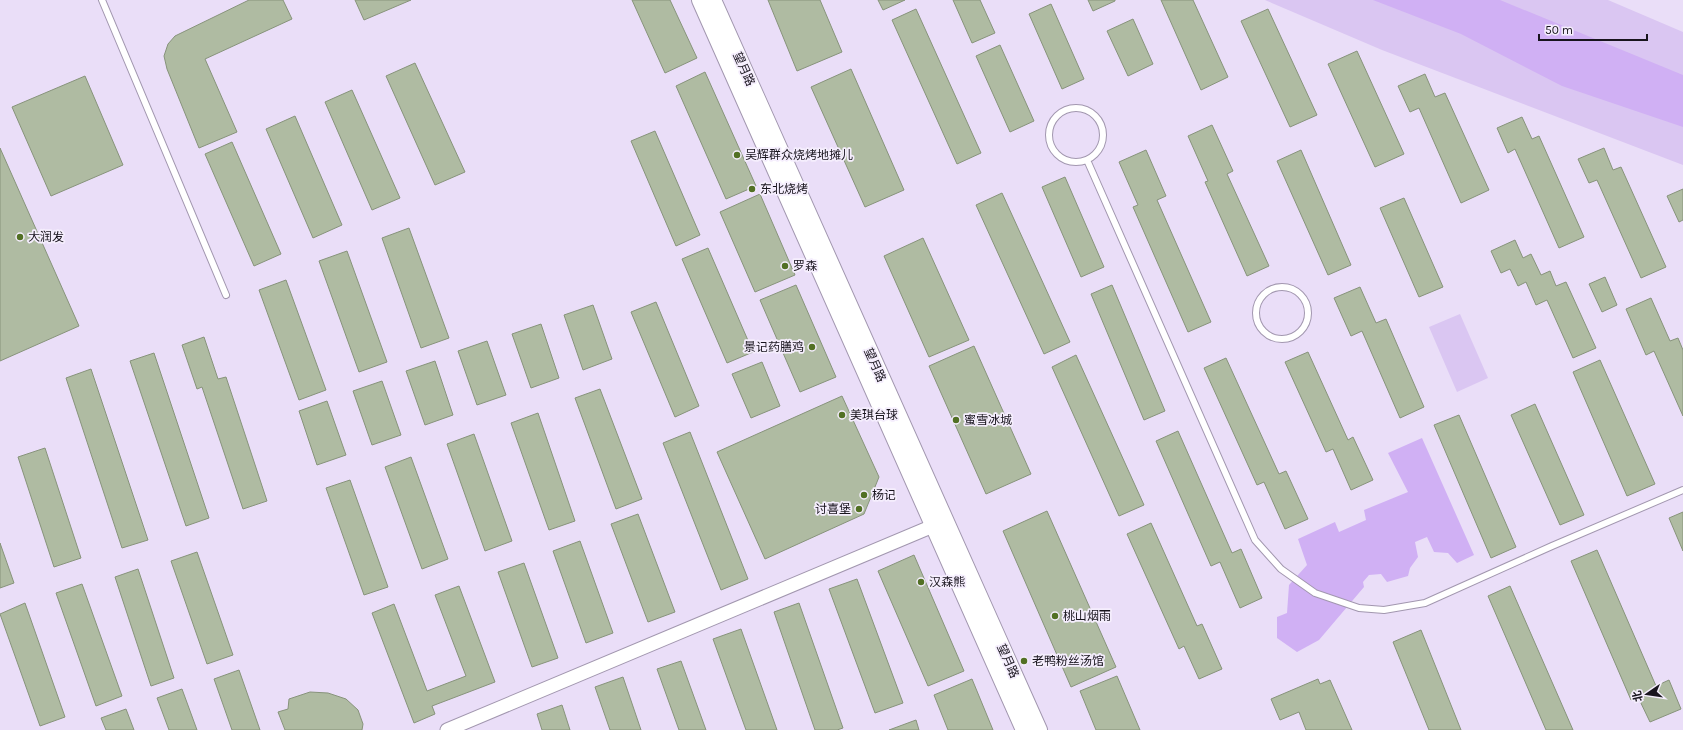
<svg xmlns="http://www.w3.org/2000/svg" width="1683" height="730" viewBox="0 0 1683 730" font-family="Karla,'Noto Sans SC',sans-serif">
<rect width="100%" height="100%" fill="#eadef8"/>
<path fill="#dac6f2" d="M1265,0H1608L1683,32V165L1382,50Z
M1460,314L1488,378L1457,392L1429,327Z"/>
<path fill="#d0b0f4" d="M1373,0H1500L1683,75V127L1562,86L1461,34Z
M1422,438L1474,555L1457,563L1448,553L1434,552L1427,537L1415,542L1418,557L1410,568L1408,576L1387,582L1381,574L1369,575L1363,582L1364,587L1319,640L1297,652L1277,638V617L1287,613L1289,585L1307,565L1298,539L1335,522L1339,532L1366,520L1364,510L1408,492L1388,453Z"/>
<path fill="#afbba2" stroke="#87937b" d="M249,0H283L292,19L205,59L237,132L199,148L167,69L164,56L168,44L175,36Z
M355,0H411L364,20Z
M632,0H670L697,58L665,73Z
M768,0H820L842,52L797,71Z
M878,0H905L883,10Z
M953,0H980L995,33L972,43Z
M1088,0H1115V1L1093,11Z
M1161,0H1193L1228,77L1201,90Z
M1051,4L1084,79L1062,89L1029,14Z
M916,9L981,153L957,164L892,20Z
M1268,9L1317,115L1290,127L1241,21Z
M1133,19L1153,64L1128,76L1107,31Z
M1000,45L1034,121L1010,132L976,56Z
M1357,51L1404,154L1375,167L1328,64Z
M415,63L465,172L435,185L386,76Z
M851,69L904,190L865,207L811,87Z
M705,72L756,186L726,199L676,86Z
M1425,74L1435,97L1445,93L1489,190L1461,203L1419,108L1410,112L1398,86Z
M85,76L123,165L51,196L12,107Z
M352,90L400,198L372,210L325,102Z
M295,116L342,225L313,238L266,129Z
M1522,117L1532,139L1539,136L1584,237L1559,248L1515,149L1508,153L1497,128Z
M1212,125L1233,171L1227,174L1269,266L1247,276L1205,182L1208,181L1188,136Z
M655,131L700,235L676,246L631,141Z
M232,142L281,254L254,266L205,154Z
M0,148L79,326L0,361Z
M1604,148L1613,170L1621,167L1666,267L1641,278L1597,180L1589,183L1578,159Z
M1146,150L1166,196L1157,200L1211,322L1188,332L1133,207L1138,205L1119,162Z
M1301,150L1351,265L1328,275L1277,161Z
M1065,177L1104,267L1081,277L1042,187Z
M1683,189V220L1679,222L1667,196Z
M1002,193L1070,342L1044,354L976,205Z
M760,194L795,275L755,292L720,212Z
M1404,198L1443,287L1419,297L1380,208Z
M409,228L449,338L421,348L382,238Z
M923,238L969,340L929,357L884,256Z
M1515,240L1523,258L1531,254L1541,275L1550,271L1556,286L1566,282L1596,348L1573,358L1547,300L1536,305L1526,282L1518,286L1510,269L1501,273L1491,251Z
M708,248L753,352L727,363L682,259Z
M347,251L387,362L359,372L319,261Z
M1605,277L1617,305L1602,312L1589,284Z
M286,280L326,390L299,400L259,290Z
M796,285L836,377L800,392L760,300Z
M1112,285L1165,411L1144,420L1091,294Z
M1360,287L1376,323L1386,319L1424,407L1400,418L1362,331L1351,336L1334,298Z
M1651,298L1670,341L1678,338L1683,350V416L1654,351L1646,355L1626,309Z
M656,302L699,406L675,417L631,312Z
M593,305L612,359L583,370L564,315Z
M541,324L559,378L531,388L512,334Z
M204,337L218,379L226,377L267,501L243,509L202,387L197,389L182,345Z
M487,341L506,395L477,405L458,351Z
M974,346L1031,474L986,494L929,366Z
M1308,352L1348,440L1353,437L1373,480L1351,490L1333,449L1326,452L1285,362Z
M154,353L209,518L186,526L130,361Z
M1076,355L1144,505L1119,516L1052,367Z
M1226,358L1279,474L1286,471L1308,519L1285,529L1264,482L1257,485L1204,368Z
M1600,360L1655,484L1627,496L1573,372Z
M435,361L453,415L425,425L406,371Z
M762,362L780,406L751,418L732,374Z
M91,369L148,540L122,548L66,378Z
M382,381L401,435L372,445L353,391Z
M600,389L642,499L616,509L575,398Z
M842,396L879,477L864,514L765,559L717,452Z
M327,401L346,455L317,465L299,411Z
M1535,404L1584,515L1560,525L1511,415Z
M538,413L575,521L549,530L511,423Z
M1459,415L1516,547L1491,558L1434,425Z
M1178,431L1232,553L1241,549L1262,598L1240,608L1220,562L1211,566L1156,441Z
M690,432L748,579L721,590L663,443Z
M474,434L512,541L485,551L447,444Z
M45,448L81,558L54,567L18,457Z
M411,457L448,559L422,569L385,467Z
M350,480L388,587L364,595L326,488Z
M1047,511L1116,667L1071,687L1003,531Z
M1683,512V551L1669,518Z
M638,514L675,612L648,622L611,524Z
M1151,523L1197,626L1202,624L1222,669L1199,679L1184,646L1179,649L1127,534Z
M580,541L613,633L586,643L553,551Z
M0,543L14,583L0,588Z
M1597,550L1656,686L1669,680L1681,709L1650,722L1638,697L1631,700L1571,561Z
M197,552L233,655L207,664L171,561Z
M914,555L964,671L928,686L878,571Z
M524,563L558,658L532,667L498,572Z
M138,569L174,678L151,686L115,577Z
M857,579L903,703L875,713L829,589Z
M82,584L122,696L96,706L56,593Z
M459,586L495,682L432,706L435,714L414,723L372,613L394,604L427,691L466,676L435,595Z
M1510,586L1573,730H1546L1488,596Z
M25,603L65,717L40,726L0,614Z
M799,603L843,728L837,730H815L774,612Z
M741,629L777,730H746L713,639Z
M1421,630L1461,730H1429L1393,642Z
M681,661L706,730H679L657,669Z
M239,670L260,730H232L214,679Z
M1117,676L1140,730H1096L1080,691Z
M623,677L641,730H610L595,687Z
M972,679L993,730H948L934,695Z
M1318,679L1320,684L1330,680L1352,730H1306L1299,712L1280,720L1271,699Z
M182,689L197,730H169L157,698Z
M310,692L328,693L346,699L358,710L363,724L362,730H285L278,712L288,709L289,699Z
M562,705L570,730H542L537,714Z
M126,709L134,730H106L101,718Z
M916,720L919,730H889Z"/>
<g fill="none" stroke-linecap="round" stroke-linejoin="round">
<g stroke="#a297af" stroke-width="8">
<path id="service" d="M102,0L226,295
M1049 135a27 27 0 1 1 54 0a27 27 0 1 1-54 0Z
M1087,160L1255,540L1281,569L1315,593L1359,608L1384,610L1425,603L1552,546L1683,490
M1256 313a26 26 0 1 1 52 0a26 26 0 1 1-52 0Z"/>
</g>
<g stroke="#a297af" stroke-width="15">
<path id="minor" d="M447,730L933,526"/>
</g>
<g stroke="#a297af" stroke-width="18">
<path id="tertiary" d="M700,0L1024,730
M713,0L1039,730"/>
</g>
<use href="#service" stroke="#fff" stroke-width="6"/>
<use href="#minor" stroke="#fff" stroke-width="13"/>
<use href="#tertiary" stroke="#fff" stroke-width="16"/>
</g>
<g fill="#527024" stroke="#f5eefd" stroke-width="1.5">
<circle cx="737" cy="155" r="4"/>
<circle cx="752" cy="189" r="4"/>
<circle cx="20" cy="237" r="4"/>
<circle cx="785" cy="266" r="4"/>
<circle cx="812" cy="347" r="4"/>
<circle cx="842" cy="415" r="4"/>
<circle cx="956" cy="420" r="4"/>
<circle cx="864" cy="495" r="4"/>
<circle cx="859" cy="509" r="4"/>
<circle cx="921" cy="582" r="4"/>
<circle cx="1055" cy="616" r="4"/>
<circle cx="1024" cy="661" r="4"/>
</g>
<g text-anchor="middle" stroke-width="3.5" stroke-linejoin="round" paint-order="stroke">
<g font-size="12" fill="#18141d" stroke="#f5eefd">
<text transform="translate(744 69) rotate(66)" y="4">望月路</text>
<text transform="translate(875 365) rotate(66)" y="4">望月路</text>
<text transform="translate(1008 661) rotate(66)" y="4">望月路</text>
</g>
<g font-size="12" fill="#18141d" stroke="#f5eefd" text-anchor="start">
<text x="745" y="159">吴辉群众烧烤地摊儿</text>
<text x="760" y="193">东北烧烤</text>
<text x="28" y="241">大润发</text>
<text x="793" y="270">罗森</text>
<text x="804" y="351" text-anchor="end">景记药膳鸡</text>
<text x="850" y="419">美琪台球</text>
<text x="964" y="424">蜜雪冰城</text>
<text x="872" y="499">杨记</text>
<text x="851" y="513" text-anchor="end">讨喜堡</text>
<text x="929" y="586">汉森熊</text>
<text x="1063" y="620">桃山烟雨</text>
<text x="1032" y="665">老鸭粉丝汤馆</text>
</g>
</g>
<g transform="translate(1647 694) rotate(257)" stroke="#f5eefd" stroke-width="3" paint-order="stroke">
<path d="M0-3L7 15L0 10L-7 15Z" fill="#18141d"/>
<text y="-6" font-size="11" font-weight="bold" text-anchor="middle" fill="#18141d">北</text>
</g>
<path d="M1539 34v6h108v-6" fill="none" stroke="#18141d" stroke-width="2"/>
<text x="1545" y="34" font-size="12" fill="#18141d" stroke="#f5eefd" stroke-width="3" paint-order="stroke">50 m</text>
</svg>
